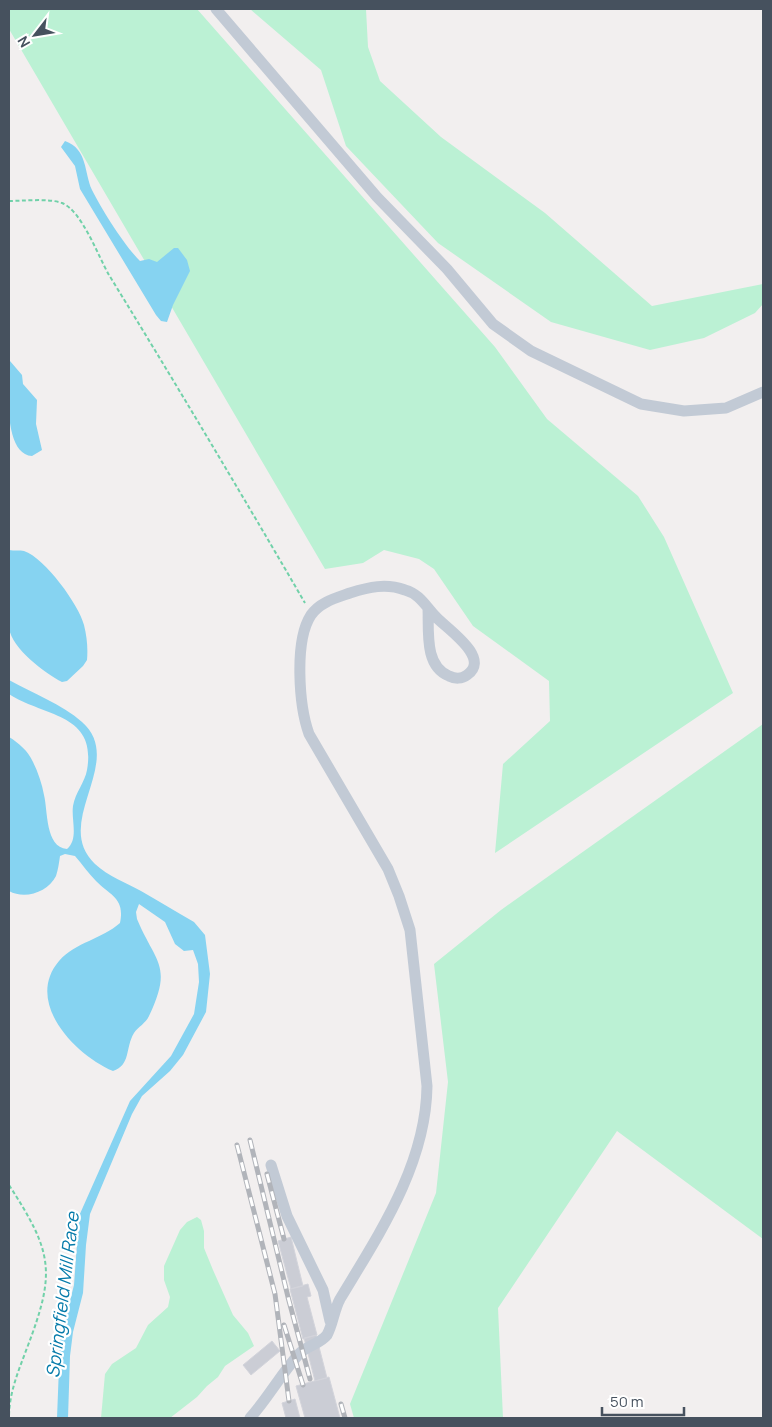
<svg xmlns="http://www.w3.org/2000/svg" width="772" height="1427" viewBox="0 0 772 1427" font-family="Manrope,sans-serif">
<rect width="100%" height="100%" fill="#f2efef"/>
<path fill="#bbf1d4" d="M9,9H197L495,347L547,419L638,496L664,537L733,693L495,853L503,764L550,721L549,681L473,626L434,569L419,559L384,550L363,563L325,569L9,29Z
M250,9H366L368,47L380,81L441,137L545,213L652,306L763,284V304L755,313L704,338L650,350L551,322L438,243L346,146L321,70Z
M763,724V1239L617,1131L498,1308L503,1418H354L350,1404L436,1193L448,1082L434,964L501,910Z
M197,1217L201,1220L204,1231V1248L213,1270L233,1315L248,1333L254,1346L225,1366L218,1377L207,1386L197,1397L170,1418H101L105,1374L112,1364L136,1348L148,1325L168,1307L170,1297L164,1280V1266L180,1230L187,1222Z"/>
<path fill="#86d3f1" d="M65,141C88,149 84,173 92,190C102,210 124,245 140,261L149,259L157,262L174,248H178L187,260L190,271L173,305L167,322L161,321L156,315L80,189L75,166L61,147Z
M9,355L10,361L22,375L23,384L37,400L36,424L42,450L32,456C1,454 9,377 9,355Z
M9,550C14,551 20,550 24,551C45,558 79,605 84,625C87,637 88,648 87,660L83,666L67,681L62,682C45,673 12,649 9,628C5,606 9,573 9,550Z
M9,680C32,693 62,704 82,722C127,762 51,822 95,864C108,876 126,883 141,891C159,901 176,912 194,922L205,935L210,974L206,1012L183,1055L170,1071L142,1096L132,1114L90,1214L86,1245L83,1293L73,1332L70,1356L68,1418H57L60,1341L74,1285L79,1216L130,1101L171,1056L194,1014L199,982L198,964L193,950L184,951L175,944L165,922L139,904L136,912L137,919C156,964 173,965 149,1016C146,1023 138,1027 134,1033C125,1048 131,1065 113,1071C75,1055 24,1002 59,961C76,942 102,939 120,923C125,898 111,896 96,881C89,874 82,864 75,856L65,854L60,856C59,863 58,870 56,876C48,892 25,900 9,891V737C19,743 28,751 33,762C38,772 42,784 44,795C48,811 45,847 67,849C79,839 71,820 73,806C75,793 85,782 87,770C97,713 44,717 9,694Z"/>
<path fill="#cbcdd5" stroke="#d3d4db" d="M291,1237L303,1286L291,1289L278,1241Z
M308,1284L311,1296L307,1297L317,1335L303,1339L290,1289Z
M316,1335L327,1378L315,1381L304,1338Z
M272,1341L280,1351L251,1375L243,1365Z
M329,1377L340,1418H305L296,1386Z
M295,1399L300,1418H286L282,1403Z"/>
<g fill="none" stroke-linecap="round" stroke-linejoin="round">
<path stroke="#71d1a9" stroke-width="2" stroke-dasharray="4 2.5" stroke-linecap="butt" d="M9,201C22,201 49,198 62,203C82,211 98,256 109,275C176,384 241,493 305,603
M9,1185C53,1253 56,1272 27,1348C18,1372 9,1393 9,1418
M9,1284V1298"/>
<path stroke="#c2cad5" stroke-width="11" d="M216,9L377,197L447,269L493,324L531,351L641,404L684,411L726,408L763,392
M271,1165L287,1216L323,1290L330,1321
M250,1418C268,1398 281,1374 299,1354C306,1346 320,1344 327,1335C333,1324 334,1310 340,1299C379,1234 426,1165 427,1086L410,930L399,896L388,869L309,734C299,706 294,641 311,615C320,602 336,598 350,593C369,587 386,583 405,590C420,594 426,607 436,617C446,628 492,658 467,675C462,679 455,679 449,676C424,666 429,631 428,608"/>
<g stroke="#b1b4ba" stroke-width="5">
<path id="rail" d="M250,1140L288,1297L310,1379
M237,1145L275,1294L289,1401
M267,1174L284,1239
M284,1325L303,1385
M341,1404L345,1418"/>
</g>
<use href="#rail" stroke="#fff" stroke-width="3" stroke-dasharray="9" stroke-linecap="butt"/>
</g>
<g text-anchor="middle" stroke-width="4.5" stroke-linejoin="round" paint-order="stroke">
<g font-size="18" font-style="italic" fill="#067baa" stroke="#fff">
<text transform="translate(63 1295) rotate(-83)" y="6">Springfield Mill Race</text>
</g>
</g>
<rect width="772" height="1427" fill="none" stroke="#46515e" stroke-width="20"/>
<g transform="translate(35 35) rotate(239)" stroke="#ffffff" stroke-width="4" paint-order="stroke">
<path d="M0-4L9 19L0 12L-9 19Z" fill="#46515e"/>
<text y="-8" font-size="14" font-weight="bold" text-anchor="middle" fill="#46515e">N</text>
</g>
<path d="M602 1407v8h82v-8" fill="none" stroke="#46515e" stroke-width="2.5"/>
<text x="610" y="1407" font-size="15" fill="#46515e" stroke="#ffffff" stroke-width="4" paint-order="stroke">50 m</text>
</svg>
